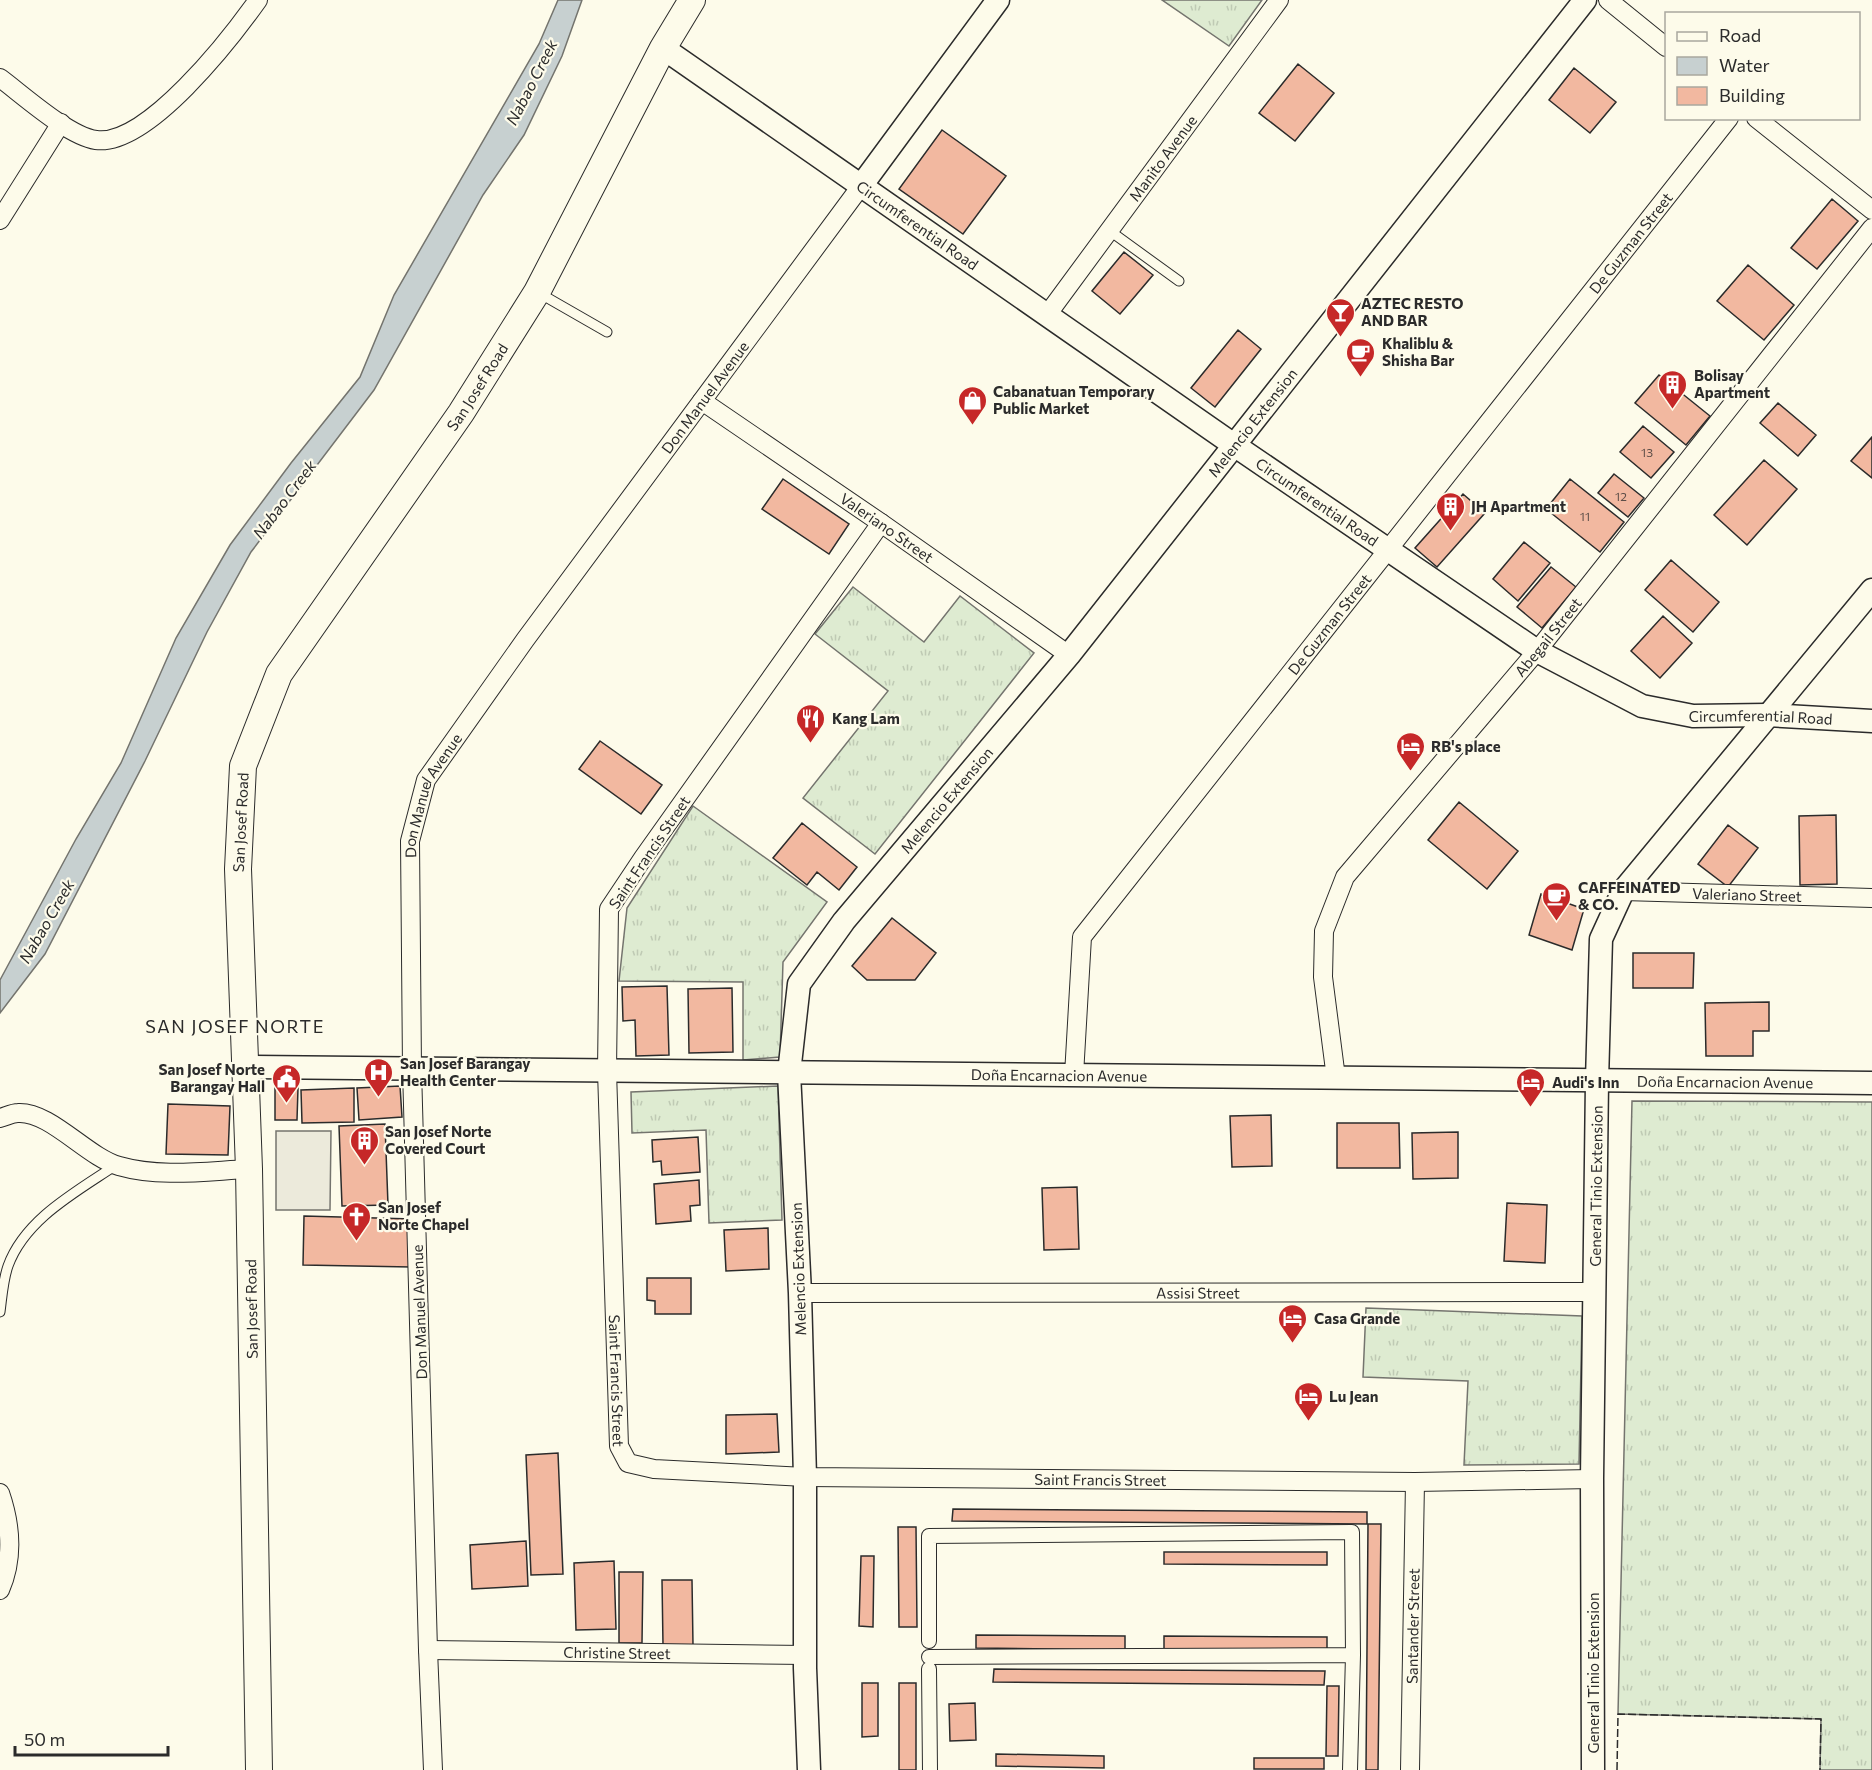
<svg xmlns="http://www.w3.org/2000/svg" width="1872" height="1770" font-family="Commissioner,sans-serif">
	<defs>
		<pattern id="grass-tufts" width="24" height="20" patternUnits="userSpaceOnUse" patternTransform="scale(1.5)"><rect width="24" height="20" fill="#deebd1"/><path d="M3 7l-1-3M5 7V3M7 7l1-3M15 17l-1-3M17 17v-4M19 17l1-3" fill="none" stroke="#bfcab4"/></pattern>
	</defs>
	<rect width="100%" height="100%" fill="#fdfbea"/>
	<path fill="url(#grass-tufts)" stroke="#74746e" stroke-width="1.5" d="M1162,0H1262L1229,46Z
		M853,587L924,642L960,596L1034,653L875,854L803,798L888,691L815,634Z
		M693,806L827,902L783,962L780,1057L743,1060V982L619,981L627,908Z
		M778,1086L782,1220L709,1223L706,1130L632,1133L631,1092Z
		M1632,1101L1872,1102V1770H1820L1821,1719L1618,1714Z
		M1366,1308L1582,1316L1579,1464L1464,1465L1468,1381L1363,1377Z"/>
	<path fill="#eceadb" stroke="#74746e" stroke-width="1.5" d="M276,1131H331L330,1210H276Z"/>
	<path fill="#c7d0d0" stroke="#74746e" stroke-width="1.5" d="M558,0H582L562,56L524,135L483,195L374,390L251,552L207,632L145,761L45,954L0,1013V980L76,839L121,763L176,638L230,545L291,463L360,377L394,295L539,44Z"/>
	<path fill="#f2b8a0" stroke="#2b2b2b" stroke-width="1.5" d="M1298,64L1334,93L1295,141L1259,113Z
		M1574,68L1616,102L1590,133L1549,100Z
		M942,130L1006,176L963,234L899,189Z
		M1832,199L1858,221L1817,269L1791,248Z
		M1124,252L1153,275L1120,314L1092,291Z
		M1748,265L1794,305L1764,340L1717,301Z
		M1238,330L1261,349L1215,407L1191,388Z
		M1659,375L1710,416L1686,445L1635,403Z
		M1778,403L1816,435L1798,456L1760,423Z
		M1643,426L1674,452L1651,478L1620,452Z
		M1872,437V478L1851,461Z
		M1764,460L1797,489L1747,545L1714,515Z
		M1614,474L1644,498L1628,517L1598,493Z
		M783,479L849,524L829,554L762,509Z
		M1570,479L1624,522L1600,552L1546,509Z
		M1463,494L1485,513L1437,567L1415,548Z
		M1524,542L1550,563L1518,601L1493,579Z
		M1671,560L1719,602L1693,632L1645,590Z
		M1551,567L1576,587L1542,628L1517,607Z
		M1663,616L1692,643L1660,678L1631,651Z
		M600,741L662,785L641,814L579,769Z
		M1459,802L1518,851L1487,889L1428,840Z
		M1836,815L1837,884L1800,885L1799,816Z
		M802,823L857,867L839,890L817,872L807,885L773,858Z
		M1728,825L1758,848L1728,887L1698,864Z
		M1541,894L1584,909L1572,950L1529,935Z
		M892,918L936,953L915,980H867L852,966Z
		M1633,953H1694L1693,988H1633Z
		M667,986L669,1055L636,1056L635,1020L623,1021L622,987Z
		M732,988L733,1052L689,1053L688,989Z
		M1769,1002V1031H1753V1056H1706L1705,1003Z
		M400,1086L402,1117L359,1120L357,1088Z
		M275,1087L298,1088L297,1120H275Z
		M354,1088V1122L302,1123L301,1090Z
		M168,1104L230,1106L228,1155L166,1154Z
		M1271,1115L1272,1166L1232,1167L1230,1116Z
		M1337,1123H1399L1400,1168H1337Z
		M385,1124L388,1205L342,1206L339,1126Z
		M1458,1132V1178L1413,1179L1412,1133Z
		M698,1137L700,1172L662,1175L661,1161L653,1162L652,1140Z
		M699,1180L700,1205L690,1206L691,1221L656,1224L654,1184Z
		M1077,1187L1079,1249L1044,1250L1042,1188Z
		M1507,1203L1547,1205L1545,1263L1504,1261Z
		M304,1216L412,1219L411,1267L303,1265Z
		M768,1228L769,1269L726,1271L724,1230Z
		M647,1278H691V1314H655V1301L647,1300Z
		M777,1414L779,1452L726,1454V1415Z
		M558,1453L563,1574L531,1575L526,1455Z
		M953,1509L1367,1512V1524L952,1521Z
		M1368,1524H1381L1378,1770H1366Z
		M898,1527H916L917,1627H899Z
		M526,1541L528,1586L472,1589L470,1545Z
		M1164,1552H1327V1565L1164,1564Z
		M861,1556H874L873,1627L859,1626Z
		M614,1561L616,1629L576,1630L574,1563Z
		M619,1572H643L642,1643H619Z
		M662,1580H692L693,1645H663Z
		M976,1635L1125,1636V1650L976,1648Z
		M1164,1636L1327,1637V1649H1164Z
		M994,1669L1325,1671L1324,1685L993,1682Z
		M862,1683H878V1736L862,1737Z
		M899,1683H916V1770H899Z
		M1327,1686H1339L1338,1756H1326Z
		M975,1703L976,1740L950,1741L949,1704Z
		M996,1754L1104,1756V1768L996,1766Z
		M1254,1758H1324V1769H1254Z"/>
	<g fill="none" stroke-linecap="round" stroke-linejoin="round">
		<defs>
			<path id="service" d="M1110,231L1179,281
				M539,293L607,332
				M0,1312C2,1297 3,1280 8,1266C25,1219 76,1192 116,1165"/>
			<path id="pedestrian" d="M929,1641V1536L1352,1532L1353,1655L1350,1770
				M929,1657L1353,1655
				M929,1669L930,1770"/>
			<g id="minor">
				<path d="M1608,0L1666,47"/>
				<path d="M0,78C23,95 68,136 96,140C147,147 231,38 258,0"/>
				<path d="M1756,118L1872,210"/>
				<path d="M0,220L61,123"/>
				<path id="s1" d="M1047,315L1279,0"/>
				<path id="s2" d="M702,401L881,523L1069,655"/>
				<path id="s3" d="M881,523L643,858L609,909L607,1071L619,1446L628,1463L654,1469L805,1477L1415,1482L1592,1479"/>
				<path id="s4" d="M1623,891L1872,898"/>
				<path id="s5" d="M1074,1075L1082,937L1729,118"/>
				<path id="s6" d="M1336,1078L1323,977L1324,931L1345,877L1537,651L1872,228"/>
				<path d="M0,1118C5,1117 12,1113 18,1113C50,1111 87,1157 119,1166C161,1178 206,1171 249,1169"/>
				<path id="s7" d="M800,1293L1594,1292"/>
				<path d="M0,1493C11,1525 14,1558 0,1590"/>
				<path id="s8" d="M428,1650L806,1655"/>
				<path id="s9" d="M433,1770L428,1650L412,1069L410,841L426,780L525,640L861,186"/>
				<path id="s10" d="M1410,1770L1415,1482"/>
			</g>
			<g id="tertiary">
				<path id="s11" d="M663,48L1234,445L1537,651L1642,706L1693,716L1767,715L1872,721"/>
				<path d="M861,186L998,0"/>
				<path id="s12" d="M246,1067L1872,1083"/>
				<path id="s13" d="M809,1770L805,1668V1477L800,1293L789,1073L799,984L844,921L1069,655L1585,0"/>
				<path id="s14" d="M1593,1770L1592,1479L1597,1081L1601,939L1623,891L1872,590"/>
			</g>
			<g id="secondary">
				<path id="s15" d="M259,1770L249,1169L238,869L243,766L279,674L461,413L537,292L663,48L692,0"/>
			</g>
		</defs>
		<use href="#service" stroke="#2b2b2b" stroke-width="11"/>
		<use href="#pedestrian" stroke="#2b2b2b" stroke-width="16"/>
		<use href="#minor" stroke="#2b2b2b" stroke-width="20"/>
		<use href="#tertiary" stroke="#2b2b2b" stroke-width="25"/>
		<use href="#secondary" stroke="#2b2b2b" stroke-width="28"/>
		<use href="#service" stroke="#fdfbea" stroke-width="9"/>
		<use href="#pedestrian" stroke="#fdfbea" stroke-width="14"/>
		<use href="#minor" stroke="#fdfbea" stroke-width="18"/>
		<use href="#tertiary" stroke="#fdfbea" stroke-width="22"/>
		<use href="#secondary" stroke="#fdfbea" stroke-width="26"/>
		<path stroke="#2b2b2b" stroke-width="1.5" stroke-dasharray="8 3" stroke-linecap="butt" d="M1617,1770L1618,1714L1821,1719L1820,1770"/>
	</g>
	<defs>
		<symbol id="bar-pin" viewBox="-11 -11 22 30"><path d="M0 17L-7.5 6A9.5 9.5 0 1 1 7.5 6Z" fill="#c62828" stroke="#fdfbea"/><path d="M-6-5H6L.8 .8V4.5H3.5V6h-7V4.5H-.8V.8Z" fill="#fff"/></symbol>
		<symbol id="cafe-pin" viewBox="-11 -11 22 30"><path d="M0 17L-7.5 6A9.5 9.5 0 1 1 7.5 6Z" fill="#c62828" stroke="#fdfbea"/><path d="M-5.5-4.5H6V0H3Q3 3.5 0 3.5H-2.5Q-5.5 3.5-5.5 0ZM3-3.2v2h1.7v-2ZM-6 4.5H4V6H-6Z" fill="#fff"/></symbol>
		<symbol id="building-pin" viewBox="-11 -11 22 30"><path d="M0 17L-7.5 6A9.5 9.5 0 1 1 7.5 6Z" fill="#c62828" stroke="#fdfbea"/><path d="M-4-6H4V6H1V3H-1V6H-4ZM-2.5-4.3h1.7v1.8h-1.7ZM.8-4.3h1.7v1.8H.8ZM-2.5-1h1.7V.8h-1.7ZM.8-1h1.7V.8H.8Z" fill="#fff"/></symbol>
		<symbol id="shop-pin" viewBox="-11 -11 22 30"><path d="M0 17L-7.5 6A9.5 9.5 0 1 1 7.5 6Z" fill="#c62828" stroke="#fdfbea"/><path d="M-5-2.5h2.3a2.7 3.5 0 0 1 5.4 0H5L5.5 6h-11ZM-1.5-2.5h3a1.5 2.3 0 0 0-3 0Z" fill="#fff"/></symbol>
		<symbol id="restaurant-pin" viewBox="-11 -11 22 30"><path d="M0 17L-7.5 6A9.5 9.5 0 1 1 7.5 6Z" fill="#c62828" stroke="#fdfbea"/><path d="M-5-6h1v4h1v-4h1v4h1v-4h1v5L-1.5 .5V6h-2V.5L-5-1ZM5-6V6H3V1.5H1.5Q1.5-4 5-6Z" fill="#fff"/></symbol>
		<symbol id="hotel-pin" viewBox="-11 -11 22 30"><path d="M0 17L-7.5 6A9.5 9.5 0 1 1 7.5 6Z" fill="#c62828" stroke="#fdfbea"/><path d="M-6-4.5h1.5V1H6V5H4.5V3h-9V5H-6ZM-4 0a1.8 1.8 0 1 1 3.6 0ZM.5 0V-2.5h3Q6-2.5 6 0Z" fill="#fff"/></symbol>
		<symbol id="hospital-pin" viewBox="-11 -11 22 30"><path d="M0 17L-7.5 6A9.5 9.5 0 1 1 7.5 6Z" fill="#c62828" stroke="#fdfbea"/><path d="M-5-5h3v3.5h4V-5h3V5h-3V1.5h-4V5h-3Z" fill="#fff"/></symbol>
		<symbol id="civic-pin" viewBox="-11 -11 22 30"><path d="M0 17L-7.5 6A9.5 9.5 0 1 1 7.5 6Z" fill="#c62828" stroke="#fdfbea"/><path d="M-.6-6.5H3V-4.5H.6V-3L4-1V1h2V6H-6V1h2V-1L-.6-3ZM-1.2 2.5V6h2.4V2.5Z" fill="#fff"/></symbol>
		<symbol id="church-pin" viewBox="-11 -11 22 30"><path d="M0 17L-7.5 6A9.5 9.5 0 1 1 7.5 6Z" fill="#c62828" stroke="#fdfbea"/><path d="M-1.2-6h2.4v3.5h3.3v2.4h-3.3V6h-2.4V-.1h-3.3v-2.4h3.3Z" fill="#fff"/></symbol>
	</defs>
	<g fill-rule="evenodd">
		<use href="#bar-pin" x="1324" y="296" width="33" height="45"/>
		<use href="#cafe-pin" x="1344" y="336" width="33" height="45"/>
		<use href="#building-pin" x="1656" y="368" width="33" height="45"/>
		<use href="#shop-pin" x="956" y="384" width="33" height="45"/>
		<use href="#building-pin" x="1434" y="490" width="33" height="45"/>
		<use href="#restaurant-pin" x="794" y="702" width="33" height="45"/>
		<use href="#hotel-pin" x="1394" y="730" width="33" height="45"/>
		<use href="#cafe-pin" x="1540" y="880" width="33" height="45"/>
		<use href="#hospital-pin" x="362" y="1056" width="33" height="45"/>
		<use href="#civic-pin" x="270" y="1062" width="33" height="45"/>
		<use href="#hotel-pin" x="1514" y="1066" width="33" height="45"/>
		<use href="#building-pin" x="348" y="1124" width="33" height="45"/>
		<use href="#church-pin" x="340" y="1200" width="33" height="45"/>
		<use href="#hotel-pin" x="1276" y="1302" width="33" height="45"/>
		<use href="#hotel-pin" x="1292" y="1380" width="33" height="45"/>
	</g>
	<g text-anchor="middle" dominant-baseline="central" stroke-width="4.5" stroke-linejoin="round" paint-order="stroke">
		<g font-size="12" fill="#5d4e48">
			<text x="1647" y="452">13</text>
			<text x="1621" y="496">12</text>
			<text x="1585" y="516">11</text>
		</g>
		<g font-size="15" fill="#2b2b2b" stroke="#fdfbea">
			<text stroke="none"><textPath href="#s1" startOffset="195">Manito Avenue</textPath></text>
			<text stroke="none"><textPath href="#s11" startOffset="310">Circumferential Road</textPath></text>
			<text stroke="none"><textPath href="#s5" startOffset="1023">De Guzman Street</textPath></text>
			<text stroke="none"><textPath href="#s15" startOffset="1452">San Josef Road</textPath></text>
			<text stroke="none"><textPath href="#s9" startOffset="1466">Don Manuel Avenue</textPath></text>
			<text stroke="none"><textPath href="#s13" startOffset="1509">Melencio Extension</textPath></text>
			<text stroke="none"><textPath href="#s11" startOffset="796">Circumferential Road</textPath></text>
			<text stroke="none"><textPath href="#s2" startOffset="224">Valeriano Street</textPath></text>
			<text stroke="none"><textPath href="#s5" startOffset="537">De Guzman Street</textPath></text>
			<text stroke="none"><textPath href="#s6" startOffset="520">Abegail Street</textPath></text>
			<text stroke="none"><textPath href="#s11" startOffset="1300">Circumferential Road</textPath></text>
			<text stroke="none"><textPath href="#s9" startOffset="980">Don Manuel Avenue</textPath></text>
			<text stroke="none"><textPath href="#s13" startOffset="1023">Melencio Extension</textPath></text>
			<text stroke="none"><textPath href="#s15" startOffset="948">San Josef Road</textPath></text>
			<text transform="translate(649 852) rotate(-56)">Saint Francis Street</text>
			<text stroke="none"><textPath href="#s4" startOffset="124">Valeriano Street</textPath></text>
			<text stroke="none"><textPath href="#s12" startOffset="813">Doña Encarnacion Avenue</textPath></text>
			<text stroke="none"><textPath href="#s12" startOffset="1479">Doña Encarnacion Avenue</textPath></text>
			<text stroke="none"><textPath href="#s14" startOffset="584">General Tinio Extension</textPath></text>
			<text transform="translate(798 1269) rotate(-92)">Melencio Extension</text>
			<text stroke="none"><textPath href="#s7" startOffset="398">Assisi Street</textPath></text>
			<text transform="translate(251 1309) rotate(-91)">San Josef Road</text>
			<text transform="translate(419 1312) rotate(-92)">Don Manuel Avenue</text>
			<text stroke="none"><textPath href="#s3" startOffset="944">Saint Francis Street</textPath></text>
			<text stroke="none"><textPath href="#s3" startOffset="1502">Saint Francis Street</textPath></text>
			<text stroke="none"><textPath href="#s10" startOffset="144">Santander Street</textPath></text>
			<text stroke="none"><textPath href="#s8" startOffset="189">Christine Street</textPath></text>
			<text transform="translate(1593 1673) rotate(-90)">General Tinio Extension</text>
		</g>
		<g font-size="15" font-weight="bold" fill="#2b2b2b" stroke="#fdfbea" text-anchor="start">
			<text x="1361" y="303">AZTEC RESTO<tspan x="1361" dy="17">AND BAR</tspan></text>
			<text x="1382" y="343">Khaliblu &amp;<tspan x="1382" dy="17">Shisha Bar</tspan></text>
			<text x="1694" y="375">Bolisay<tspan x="1694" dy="17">Apartment</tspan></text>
			<text x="993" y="391">Cabanatuan Temporary<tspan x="993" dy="17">Public Market</tspan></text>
			<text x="1471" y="506">JH Apartment</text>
			<text x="832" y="718">Kang Lam</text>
			<text x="1431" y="746">RB's place</text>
			<text x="1578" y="887">CAFFEINATED<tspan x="1578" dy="17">&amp; CO.</tspan></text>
			<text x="400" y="1063">San Josef Barangay<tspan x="400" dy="17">Health Center</tspan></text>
			<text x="265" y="1069" text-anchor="end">San Josef Norte<tspan x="265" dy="17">Barangay Hall</tspan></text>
			<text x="1552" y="1082">Audi's Inn</text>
			<text x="385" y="1131">San Josef Norte<tspan x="385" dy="17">Covered Court</tspan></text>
			<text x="378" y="1207">San Josef<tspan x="378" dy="17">Norte Chapel</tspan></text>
			<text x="1314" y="1318">Casa Grande</text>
			<text x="1329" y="1396">Lu Jean</text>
		</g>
		<g font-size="16" font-style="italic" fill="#2b2b2b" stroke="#fdfbea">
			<text transform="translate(531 82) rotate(-63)">Nabao Creek</text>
			<text transform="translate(284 499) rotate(-53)">Nabao Creek</text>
			<text transform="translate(46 921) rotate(-60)">Nabao Creek</text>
		</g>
		<g font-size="18" letter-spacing="1.5" fill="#2b2b2b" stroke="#fdfbea">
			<text x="235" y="1026">SAN JOSEF NORTE</text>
		</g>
	</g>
	<rect x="1665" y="12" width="195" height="108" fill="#fdfbea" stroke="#a9a89e" stroke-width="1.5"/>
	<rect x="1677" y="32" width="30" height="9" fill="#fdfbea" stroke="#a9a89e" stroke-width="1.5"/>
	<text x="1719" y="42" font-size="18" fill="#2b2b2b">Road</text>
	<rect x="1677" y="57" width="30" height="18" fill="#c7d0d0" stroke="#a9a89e" stroke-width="1.5"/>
	<text x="1719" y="72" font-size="18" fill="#2b2b2b">Water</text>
	<rect x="1677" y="87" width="30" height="18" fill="#f2b8a0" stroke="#a9a89e" stroke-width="1.5"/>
	<text x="1719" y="102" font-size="18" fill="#2b2b2b">Building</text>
	<path d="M15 1746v9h153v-9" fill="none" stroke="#2b2b2b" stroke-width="3"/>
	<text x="24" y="1746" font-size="18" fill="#2b2b2b" stroke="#fdfbea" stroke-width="4.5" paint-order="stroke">50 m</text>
</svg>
